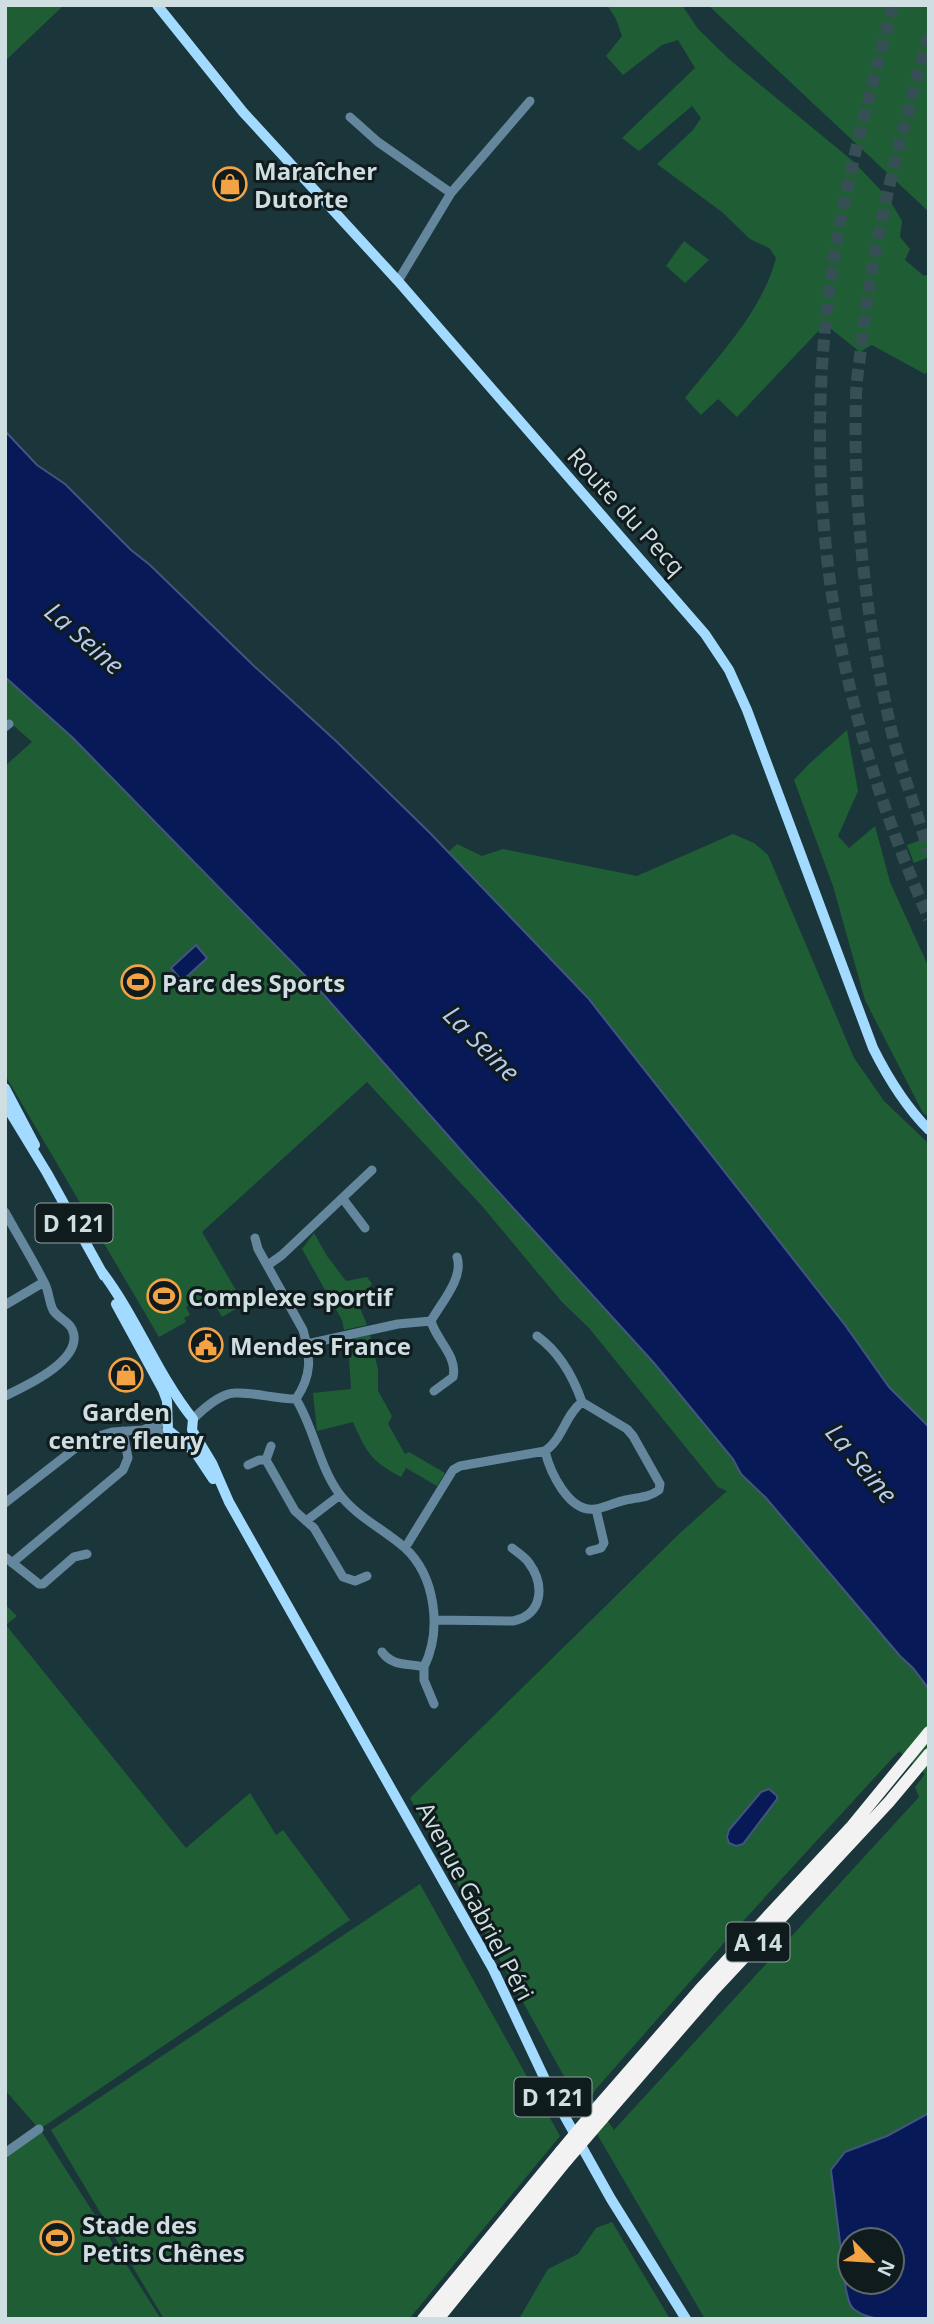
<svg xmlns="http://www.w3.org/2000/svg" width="934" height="2324" font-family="'Open Sans',sans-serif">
	<rect width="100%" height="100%" fill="#1a363b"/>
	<path fill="#1f5e35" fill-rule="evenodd" d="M5,5H64L5,61Z
		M607,5H682L698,29L730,60L854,162L889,199L902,221L900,237L910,249L905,260L924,276L929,274V371L925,374L872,345L860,352L825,324L737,417L718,399L701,415L685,398C719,355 762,312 776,258L769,248L750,239L722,212L657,164L693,130L701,118L692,106L639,151L622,138L695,68L678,40L662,45L623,75L606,56L622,36L616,19Z
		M708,5H929V212Z
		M684,241L709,260L685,283L666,266Z
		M5,677L73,738L324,995L467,1157L654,1363L733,1459L741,1474L766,1498L900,1656L913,1668L929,1689V2319H705L576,2098L410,1798L679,1534L727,1491L718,1487L589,1328L562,1302L482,1206L367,1082L202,1232L244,1304L222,1317L210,1296L198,1302L196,1300L186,1307L190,1315L184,1318L186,1322L159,1337L5,1075V766L32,742L5,718ZM899,1751L925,1774L915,1787L919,1797L614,2130L591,2097L596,2089L744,1920ZM850,2240H892V2282H850Z
		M847,730L858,791L838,836L849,848L875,826L890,882L929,968V1117L923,1113L865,1000L833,886L794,780L809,764Z
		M733,834L754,843L768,855L854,1058L884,1101L929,1144V1427L889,1387L845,1325L588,998L448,852L457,844L482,856L503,849L637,876Z
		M929,837V857L914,863L907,845Z
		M314,1233L327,1256L346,1281L367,1277L372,1284L358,1303L367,1325L344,1330L342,1320L302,1249Z
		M370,1335L378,1370V1391L392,1416L388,1424L405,1454L409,1452L445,1473L437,1486L406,1468L401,1477C371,1461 366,1452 353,1422L317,1431L313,1393L351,1389L349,1358L346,1341Z
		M5,1604L17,1616L6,1625L186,1848L250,1793L276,1835L283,1830L350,1920L40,2129L161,2319H5V2153L39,2129L5,2090Z
		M420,1884L560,2136L409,2319H164L51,2130Z
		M612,2222L670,2319H519L548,2269L578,2254L596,2228Z"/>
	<path fill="#071956" stroke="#435480" stroke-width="2" fill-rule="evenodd" d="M5,431L37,465L65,484L131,550L150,565L254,666L337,742L430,833L588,998L845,1325L889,1387L929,1427V1689L913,1668L900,1656L766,1498L741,1474L733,1459L654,1363L467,1157L324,995L73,738L5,677Z
		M196,945L207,958L182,981L171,968Z
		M769,1789L777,1796V1799L743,1844L736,1846L729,1843L727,1837L729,1830L761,1792Z
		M929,2113V2319C906,2319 874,2324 855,2310C848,2306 848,2296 846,2290L831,2170L845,2152L887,2136ZM892,2240V2282H850V2240Z"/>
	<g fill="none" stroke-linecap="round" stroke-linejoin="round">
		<path stroke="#354f54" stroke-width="12" stroke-dasharray="12 6" stroke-linecap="butt" d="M893,5C868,102 840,200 828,300C802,520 840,717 929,919
			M929,35C901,135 873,237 862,341C860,360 856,379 856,399C853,504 865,612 888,715C897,760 916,808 929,853"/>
		<path stroke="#65879d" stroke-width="9" d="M350,117L378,142L451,193
			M398,281L451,193L530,101
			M5,727L9,724
			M343,1199L365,1228
			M5,1212C18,1236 33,1260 45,1284C49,1292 49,1302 53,1310C58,1318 68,1321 72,1329C86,1359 26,1386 5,1396
			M255,1238L258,1249L303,1330C311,1358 312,1375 296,1399
			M268,1265L282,1255L372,1170
			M5,1305L44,1282
			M537,1336C559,1352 573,1376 582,1402L627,1429L633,1436L660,1484L659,1490C647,1499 635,1497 622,1501C613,1503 604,1508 595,1509C569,1513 550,1472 545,1451
			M307,1344L398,1324L431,1321
			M434,1391L453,1377C458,1356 436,1340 431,1321C441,1303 464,1278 457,1257
			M193,1419C202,1410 221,1393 235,1393C253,1392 276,1399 296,1399C314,1428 318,1463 338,1492C355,1516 382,1528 404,1547C436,1576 442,1630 424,1667
			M143,1430L167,1420
			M271,1446L266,1460L295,1511L314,1528L343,1577L355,1581L367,1576
			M248,1465L259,1460H266
			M5,1503L86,1440L112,1432L143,1430L170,1433
			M306,1521L340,1495
			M405,1548L453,1470L460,1466L545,1451C563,1439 565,1415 582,1402
			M590,1551L601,1548L604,1543L596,1509
			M5,1557L39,1584H43L74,1557L87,1554
			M12,1563L123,1470L128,1458L123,1431
			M435,1620L513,1621C543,1615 545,1585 529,1563C525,1557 518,1553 512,1548
			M382,1652C393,1667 408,1663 424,1667V1680L434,1704
			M5,2153L39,2129"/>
		<path stroke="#a2dbff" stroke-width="10" d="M157,5L243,112L398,281L705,634L729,670L747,710L873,1048C888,1078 905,1106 929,1130
			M5,1088L35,1145
			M5,1104L47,1173L104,1276
			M102,1272C137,1318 157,1374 193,1419L192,1430L212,1463L229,1502L493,1969L550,2090L611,2199L686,2319
			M116,1304L163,1390L167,1401L168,1430L195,1452L213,1479"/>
		<path stroke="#f2f2f2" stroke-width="12" d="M595,2110L703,1986L852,1826L929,1732
			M602,2119L712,1992L889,1802L929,1754
			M423,2319L561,2151
			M438,2319L566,2161"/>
		<path stroke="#f2f2f2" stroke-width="12" d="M561,2151L595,2110
			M566,2161L602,2119"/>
	</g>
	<defs>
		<symbol id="shop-ring" viewBox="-11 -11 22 22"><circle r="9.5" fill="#101b1d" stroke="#f4a344" stroke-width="1.5"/><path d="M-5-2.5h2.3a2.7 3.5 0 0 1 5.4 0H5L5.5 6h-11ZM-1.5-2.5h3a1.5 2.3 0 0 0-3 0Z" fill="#f4a344"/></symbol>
		<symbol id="stadium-ring" viewBox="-11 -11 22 22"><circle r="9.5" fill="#101b1d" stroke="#f4a344" stroke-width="1.5"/><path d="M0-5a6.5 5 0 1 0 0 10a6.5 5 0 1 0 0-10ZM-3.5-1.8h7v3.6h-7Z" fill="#f4a344"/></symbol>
		<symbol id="civic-ring" viewBox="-11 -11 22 22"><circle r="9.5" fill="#101b1d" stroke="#f4a344" stroke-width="1.5"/><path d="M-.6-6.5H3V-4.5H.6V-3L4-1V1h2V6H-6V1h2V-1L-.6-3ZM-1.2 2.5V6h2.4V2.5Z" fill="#f4a344"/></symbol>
	</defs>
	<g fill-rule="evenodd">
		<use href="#shop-ring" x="211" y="165" width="38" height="38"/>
		<use href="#stadium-ring" x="119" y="963" width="38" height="38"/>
		<use href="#stadium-ring" x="145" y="1277" width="38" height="38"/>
		<use href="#civic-ring" x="187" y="1326" width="38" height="38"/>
		<use href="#shop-ring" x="107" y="1356" width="38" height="38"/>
		<use href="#stadium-ring" x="38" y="2219" width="38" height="38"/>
	</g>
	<g text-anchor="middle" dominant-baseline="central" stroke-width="6" stroke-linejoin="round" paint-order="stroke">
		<g fill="#101b1d" stroke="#95a4a6" stroke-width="2">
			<rect x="35.5" y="1203.5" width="77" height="39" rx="5"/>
			<rect x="726.5" y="1922.5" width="63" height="39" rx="5"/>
			<rect x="514.5" y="2077.5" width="77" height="39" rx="5"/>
		</g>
		<g font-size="23" font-weight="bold" fill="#cedee1">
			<text x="74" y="1223">D 121</text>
			<text x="758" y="1942">A 14</text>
			<text x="553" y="2097">D 121</text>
		</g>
		<g font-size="24" font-weight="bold" fill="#cedee1" stroke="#101b1d" text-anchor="start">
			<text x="254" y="170">Maraîcher<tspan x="254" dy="28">Dutorte</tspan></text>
			<text x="162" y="982">Parc des Sports</text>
			<text x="188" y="1296">Complexe sportif</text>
			<text x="230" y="1345">Mendes France</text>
			<text x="126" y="1411" text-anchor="middle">Garden<tspan x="126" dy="28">centre fleury</tspan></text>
			<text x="82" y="2224">Stade des<tspan x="82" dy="28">Petits Chênes</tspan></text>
		</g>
		<g font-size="24" fill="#cedee1" stroke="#101b1d">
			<text transform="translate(627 511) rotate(48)">Route du Pecq</text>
			<text transform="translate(476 1901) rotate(62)">Avenue Gabriel Péri</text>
		</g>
		<g font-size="26" font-style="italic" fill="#b9caf1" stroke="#101b1d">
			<text transform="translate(85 638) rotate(41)">La Seine</text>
			<text transform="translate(482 1043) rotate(45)">La Seine</text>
			<text transform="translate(862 1463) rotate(50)">La Seine</text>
		</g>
	</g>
	<rect width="934" height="2324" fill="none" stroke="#cedee1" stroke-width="14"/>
	<g transform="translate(871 2261) rotate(115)"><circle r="33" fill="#101b1d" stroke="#5c696b" stroke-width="2"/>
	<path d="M0-5L12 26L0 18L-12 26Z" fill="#f4a344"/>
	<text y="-10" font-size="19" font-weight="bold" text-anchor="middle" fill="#cedee1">N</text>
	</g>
</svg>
